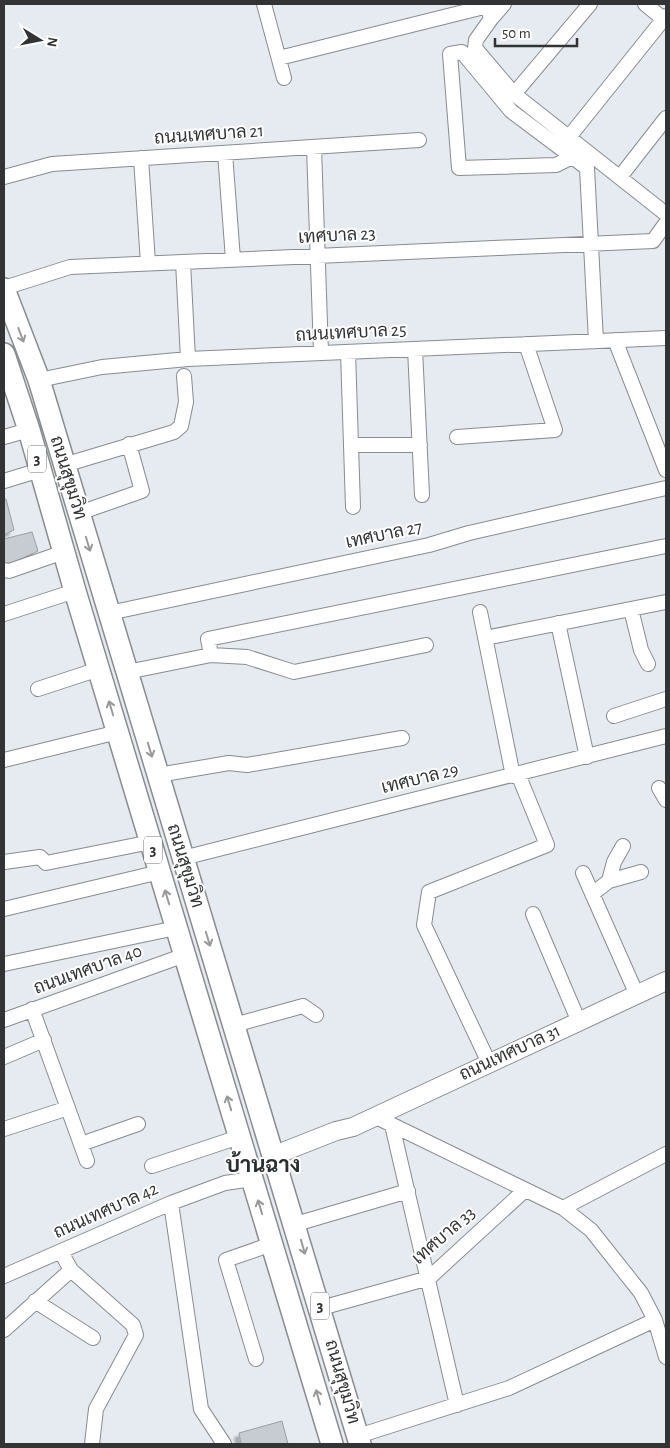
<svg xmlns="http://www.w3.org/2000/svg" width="670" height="1448" font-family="'Alegreya Sans',Sarabun,sans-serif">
	<defs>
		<filter id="shadow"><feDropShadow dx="-4.5" dy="4.5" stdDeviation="1" flood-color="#0004"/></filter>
	</defs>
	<rect width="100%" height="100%" fill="#e5ebf0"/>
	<path fill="#c6ccd1" stroke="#999fa4" filter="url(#shadow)" d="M6,499L14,530L4,535V500Z
		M32,532L38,551L4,567V539Z
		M282,1421L288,1444H241L239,1433Z"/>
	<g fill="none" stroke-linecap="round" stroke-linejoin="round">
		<defs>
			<path id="minor" d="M264,4L284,78
				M487,4L491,19L476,40L475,48L514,94L666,214
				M645,4L666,21
				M491,19L504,4
				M279,58L488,6
				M514,94L590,4
				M569,137L666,16
				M314,147L321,353
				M225,153L233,259
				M572,157L556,165L459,168L450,54L462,52L511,111L587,168L596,341
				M141,158L148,263
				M4,177L52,164L419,140
				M620,177L666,118
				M183,262L188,359
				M4,288L70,267L653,241L666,223
				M615,340L666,470
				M415,349L422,495
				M348,352L353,507
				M39,380L102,367L188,359L666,338
				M4,437L29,430
				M457,437L555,430L526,344
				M351,445H420
				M64,465L174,432L181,426L186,402L184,376
				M4,481L40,470
				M79,513L142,491L129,444
				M4,570L9,571L64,552
				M631,609L641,650L648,664
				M480,612L513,776
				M109,613L429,545L469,533L666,488
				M4,614L75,591
				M558,623L587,757
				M485,638L666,602
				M211,655L208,639L666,546
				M127,672L211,655L247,657L294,672L426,645
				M38,689L99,669
				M614,716L666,699
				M4,760L118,732
				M158,775L229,763L247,765L402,738
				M659,788L666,800
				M183,858L666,736
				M4,862L40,857L46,863L151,842
				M583,873L637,995
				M609,881L641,872
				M592,894L609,881L614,862L623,846
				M4,909L160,872
				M533,914L579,1022
				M4,964L176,928
				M32,1009L87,1161
				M4,1020L185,955
				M234,1025L303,1006L316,1015
				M4,1057L44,1040
				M489,1063L424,925L429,892L547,845L518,774
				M374,1116L563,1208L591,1230L641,1293L655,1320L666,1357
				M392,1125L457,1405
				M4,1129L68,1108
				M81,1144L138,1124
				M152,1166L239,1137
				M171,1203L201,1409L224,1444
				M563,1208L666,1154
				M296,1224L408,1191
				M61,1252L71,1270L133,1325L136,1335L96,1409L92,1444
				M4,1276L171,1203L225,1183L252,1179
				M35,1301L93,1338
				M321,1308L429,1278L525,1190
				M4,1330L71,1270
				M256,1359L226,1260L272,1244
				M358,1436L509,1388L655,1320"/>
			<path id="major" d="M275,1155L336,1131L353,1127L666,981"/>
			<path id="highway" d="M4,289L39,380C146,735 256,1089 360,1444
				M4,354L29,430L75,591L332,1444"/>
		</defs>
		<use href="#minor" stroke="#878c91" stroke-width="16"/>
		<use href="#major" stroke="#878c91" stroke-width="20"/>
		<use href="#highway" stroke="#878c91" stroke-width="24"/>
		<use href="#minor" stroke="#fff" stroke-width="14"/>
		<use href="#major" stroke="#fff" stroke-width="18"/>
		<use href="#highway" stroke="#fff" stroke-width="21"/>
	</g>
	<defs><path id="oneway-shaft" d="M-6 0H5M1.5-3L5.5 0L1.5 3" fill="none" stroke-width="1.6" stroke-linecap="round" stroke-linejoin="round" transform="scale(1.25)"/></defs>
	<g stroke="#98999a">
		<use href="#oneway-shaft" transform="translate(21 335) rotate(69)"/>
		<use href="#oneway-shaft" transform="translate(88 544) rotate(73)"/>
		<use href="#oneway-shaft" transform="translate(111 708) rotate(-107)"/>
		<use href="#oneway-shaft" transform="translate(150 750) rotate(73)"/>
		<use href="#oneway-shaft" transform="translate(167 897) rotate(-107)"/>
		<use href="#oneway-shaft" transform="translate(208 939) rotate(73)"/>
		<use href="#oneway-shaft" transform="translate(229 1103) rotate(-107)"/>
		<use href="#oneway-shaft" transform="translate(260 1207) rotate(-107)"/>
		<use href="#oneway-shaft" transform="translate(303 1247) rotate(74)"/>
		<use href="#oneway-shaft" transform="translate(318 1397) rotate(-106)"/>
	</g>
	<g text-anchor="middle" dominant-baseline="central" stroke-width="4" stroke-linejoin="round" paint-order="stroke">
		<g fill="#fff" stroke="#6f7072" stroke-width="1">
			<rect x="28" y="445.5" width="18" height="27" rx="4"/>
			<rect x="144" y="836.5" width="18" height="27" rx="4"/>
			<rect x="311" y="1292.5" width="18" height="27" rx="4"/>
		</g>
		<g font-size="16" font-weight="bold" fill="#313335">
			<text x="37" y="459">3</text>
			<text x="153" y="850">3</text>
			<text x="320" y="1306">3</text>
		</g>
		<g font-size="18" fill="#313335" stroke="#fff">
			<text transform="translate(209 135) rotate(-4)">ถนนเทศบาล 21</text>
			<text transform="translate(337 236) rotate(-3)">เทศบาล 23</text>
			<text transform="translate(351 333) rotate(-3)">ถนนเทศบาล 25</text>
			<text transform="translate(68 478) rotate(73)">ถนนสุขุมวิท</text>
			<text transform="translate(384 535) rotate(-12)">เทศบาล 27</text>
			<text transform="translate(420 779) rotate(-14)">เทศบาล 29</text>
			<text transform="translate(185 866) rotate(73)">ถนนสุขุมวิท</text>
			<text transform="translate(88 970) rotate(-20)">ถนนเทศบาล 40</text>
			<text transform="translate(510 1053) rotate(-25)">ถนนเทศบาล 31</text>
			<text transform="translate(106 1211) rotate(-24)">ถนนเทศบาล 42</text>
			<text transform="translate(444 1236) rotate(-41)">เทศบาล 33</text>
			<text transform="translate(342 1382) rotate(74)">ถนนสุขุมวิท</text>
		</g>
		<g font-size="22" font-weight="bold" fill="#292e32" stroke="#fff">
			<text x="263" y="1165">บ้านฉาง</text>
		</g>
	</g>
	<rect width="670" height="1448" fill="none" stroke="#313335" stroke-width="10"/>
	<g transform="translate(40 40) rotate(100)" stroke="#ffffff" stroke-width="4" paint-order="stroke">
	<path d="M0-4L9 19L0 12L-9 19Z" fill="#313335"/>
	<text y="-8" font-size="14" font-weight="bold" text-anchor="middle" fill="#313335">N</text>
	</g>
	<path d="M495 38v8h82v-8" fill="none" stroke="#313335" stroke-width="2.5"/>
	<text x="502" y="38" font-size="15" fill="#313335" stroke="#ffffff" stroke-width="4" paint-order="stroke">50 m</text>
</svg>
